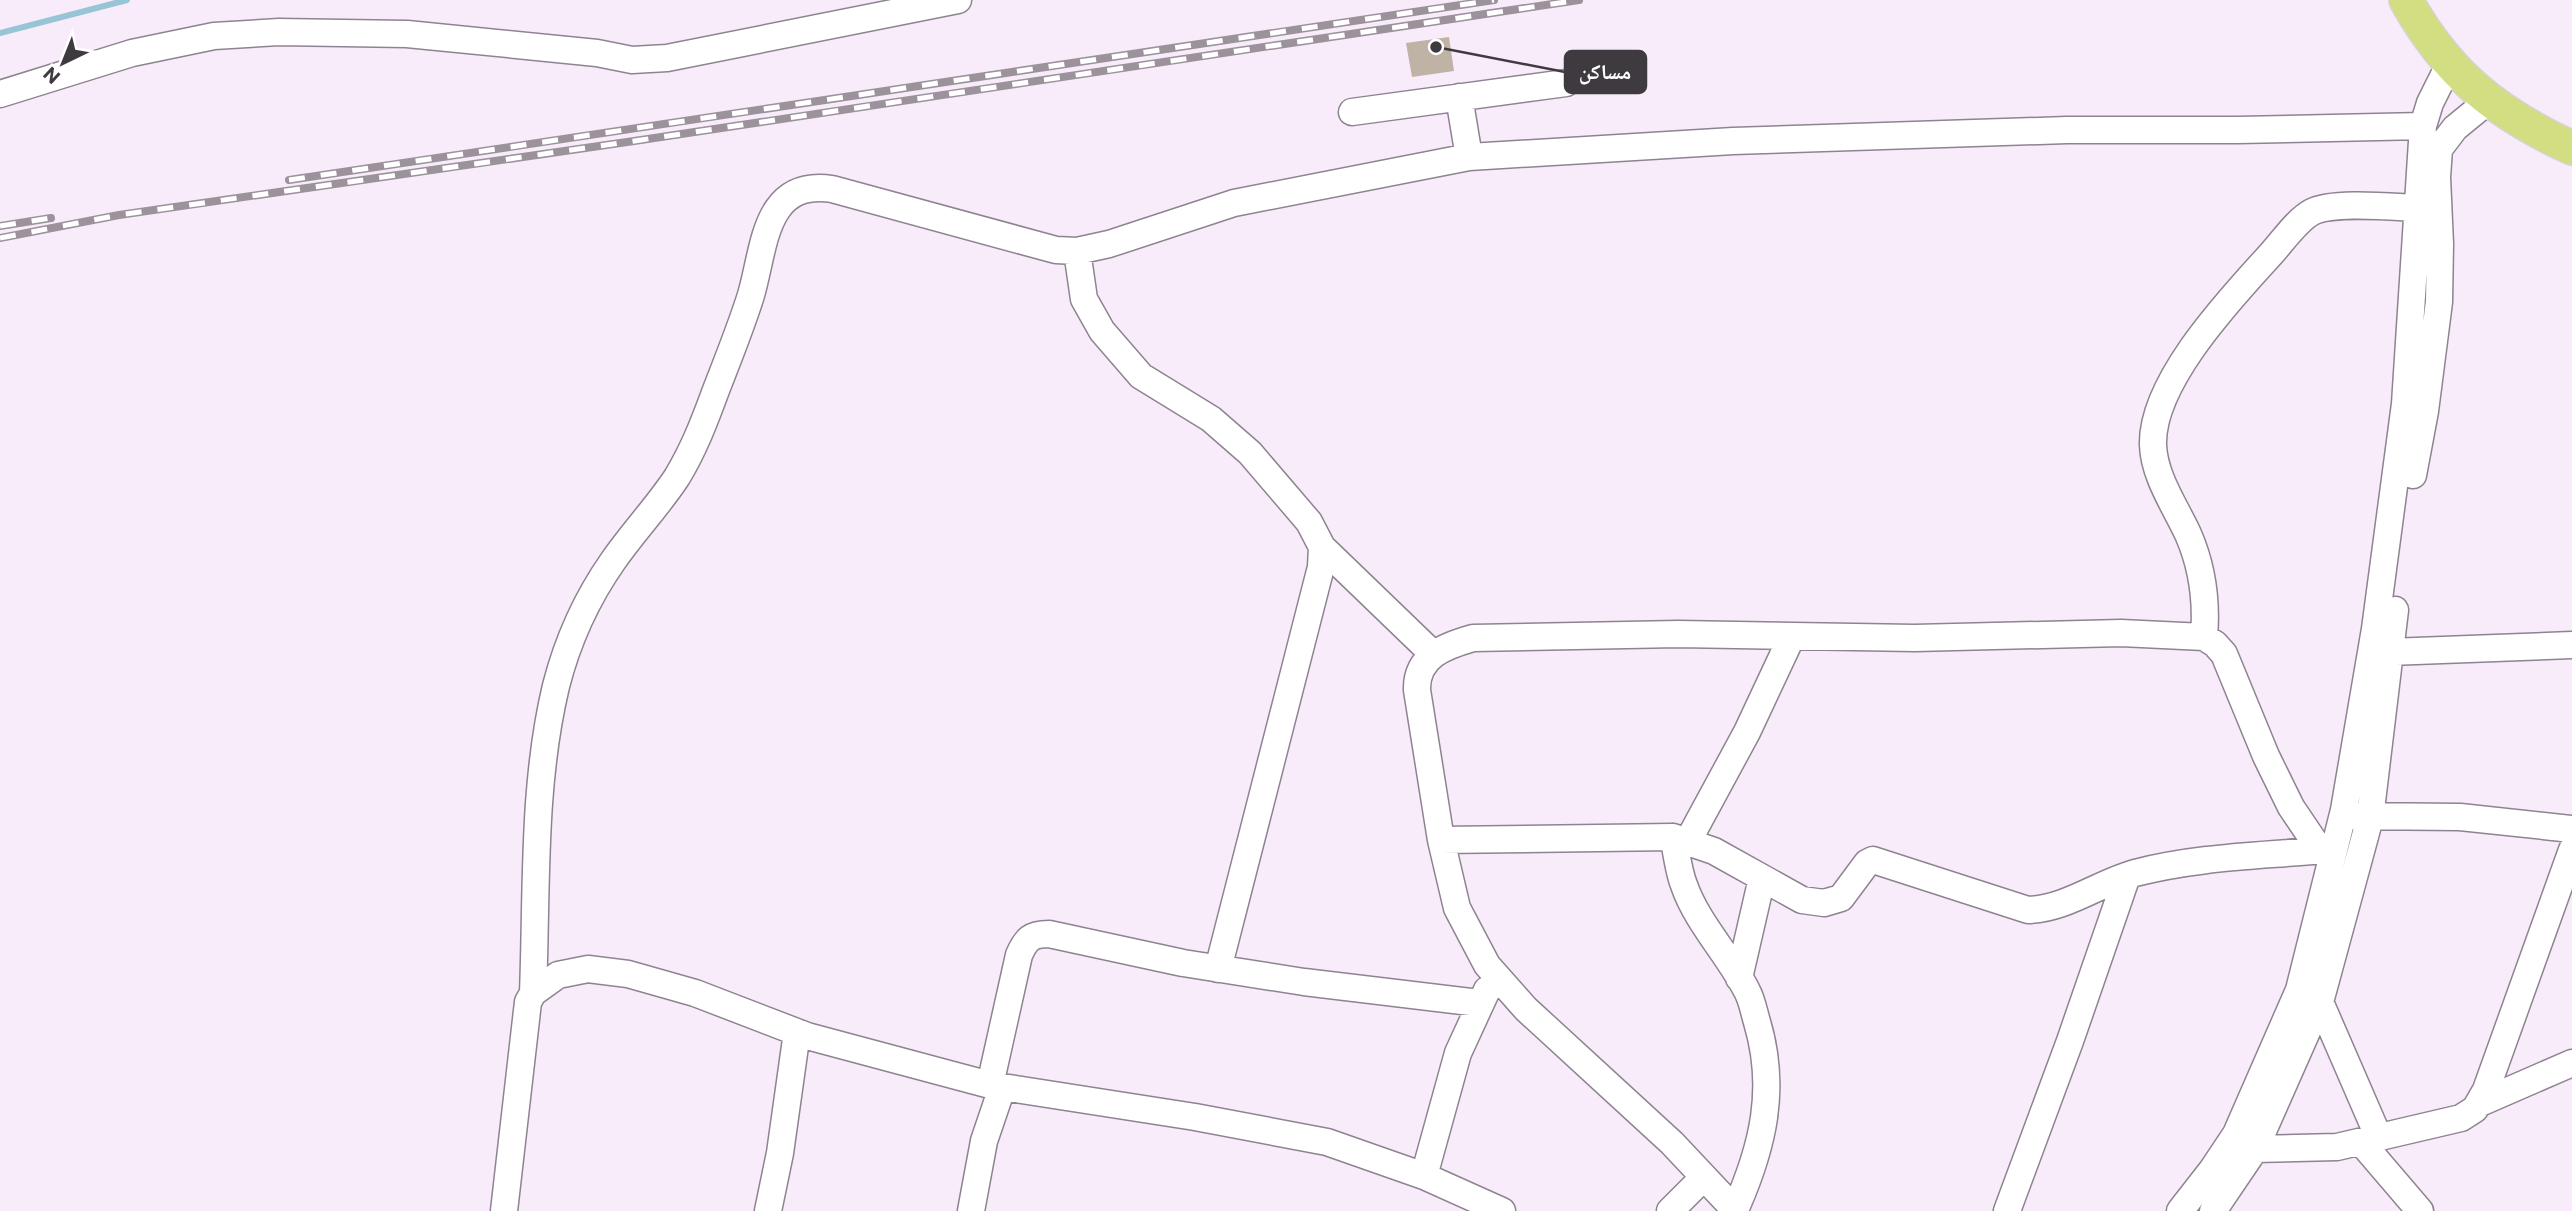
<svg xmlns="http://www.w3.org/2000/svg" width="2572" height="1211" font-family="Commissioner,'Noto Naskh Arabic',sans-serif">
	<rect width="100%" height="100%" fill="#f9ecfa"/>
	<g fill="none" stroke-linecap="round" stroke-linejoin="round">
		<path stroke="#98c5d5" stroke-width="6" d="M0,33L127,0"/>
	</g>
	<path fill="#beb3a5" d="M1449,37L1454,71L1412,77L1406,43Z"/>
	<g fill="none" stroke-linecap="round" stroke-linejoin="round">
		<defs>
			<path id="minor" d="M0,94L132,53L214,36L279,32L407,34L597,53L632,60L667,58L958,0
				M1459,97L1469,157
				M1352,112L1566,83
				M1077,251L1084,299L1102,331L1141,376L1211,419L1250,453L1309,522L1322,547L1321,567L1218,969
				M2413,475L2425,411L2439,302L2440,244L2437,177L2439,149L2455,128L2488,101
				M1322,547L1433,654
				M2204,637C2207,601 2203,568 2188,534C2175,506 2154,476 2153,445C2151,382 2231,298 2271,254C2283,241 2297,220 2312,212C2333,201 2393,207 2418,208
				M2389,652L2572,645
				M2354,816L2460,817L2572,829
				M1673,837C1677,853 1678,870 1684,885C1697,923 1729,955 1747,991C1752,1000 1754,1012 1757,1022C1777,1089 1763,1147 1735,1210
				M1441,840L1673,837L1714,851L1802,900L1824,903L1841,898L1867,863L1873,860L2028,910C2066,909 2099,883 2135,873C2200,856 2266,856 2333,849
				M1688,841L1747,732L1792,636
				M1739,978L1762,878
				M533,993C537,891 532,786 556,686C567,643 587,598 613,561C633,532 658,506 677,477C694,449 705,420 716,390C728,359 741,327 751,295C765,247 764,179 832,189L1056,250L1077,251L1109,244L1234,203L1469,157L1733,141L2067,130H2238L2423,126
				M2320,1002L2379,1138
				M990,1085L1019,955C1026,939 1031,934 1049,934L1183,963L1304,982L1479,1003
				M2480,1103L2572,1063
				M2361,1142L2420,1211
				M2255,1149L2337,1147L2461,1118L2475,1109L2486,1090L2572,850
				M1424,1176L1458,1053L1487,990
				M504,1211L528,1002L533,993L558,975L588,969L628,974L695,993L807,1036L990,1085L1195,1117L1327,1142L1424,1176L1502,1211
				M768,1211L780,1153L797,1032
				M971,1211L984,1141L1002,1088
				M1670,1211L1704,1177
				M1736,1211L1672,1143L1526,1009L1487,965L1457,908L1441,840L1417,690C1416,656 1445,646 1473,638L1678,634L1915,638L2121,633L2204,637L2215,644L2224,654L2266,756L2291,807L2320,850
				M2007,1211L2070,1041L2127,876
				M2180,1211L2212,1170L2236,1134L2299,990L2344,810L2375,629L2405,404L2423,126L2430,103L2450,63
				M2213,1211L2255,1149L2320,1002L2370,818L2395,610"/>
			<path id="major" d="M2406,0C2447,74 2496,113 2572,148"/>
		</defs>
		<use href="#minor" stroke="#8e8390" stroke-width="29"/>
		<use href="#major" stroke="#d5d4d5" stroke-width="36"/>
		<use href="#minor" stroke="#fff" stroke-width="26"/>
		<use href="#major" stroke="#d3dd81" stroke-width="33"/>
		<defs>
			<path id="rail" d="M289,180L1494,0
				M0,226L51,218
				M0,238L119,215L641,140L1579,0"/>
		</defs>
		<use href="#rail" stroke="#9b929c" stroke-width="8"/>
		<use href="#rail" stroke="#fff" stroke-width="5" stroke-dasharray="16" stroke-linecap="butt"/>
	</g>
	<path fill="none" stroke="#3f3a40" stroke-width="2.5" d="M1436 47L1565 72"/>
	<circle fill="#3f3a40" stroke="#fff" stroke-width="2.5" cx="1436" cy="47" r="7"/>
	<rect fill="#3f3a40" stroke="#3f3a40" stroke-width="2.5" x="1565" y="51" width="81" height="42" rx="7"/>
	<g font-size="21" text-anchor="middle" font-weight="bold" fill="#fff">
		<text x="1605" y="79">مساكن</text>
	</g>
	<g transform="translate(63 63) rotate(223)" stroke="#ffffff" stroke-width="5" paint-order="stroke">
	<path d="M0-5L12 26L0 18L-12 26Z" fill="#3f3a40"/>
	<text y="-10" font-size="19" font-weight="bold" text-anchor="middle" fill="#3f3a40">N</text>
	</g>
</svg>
